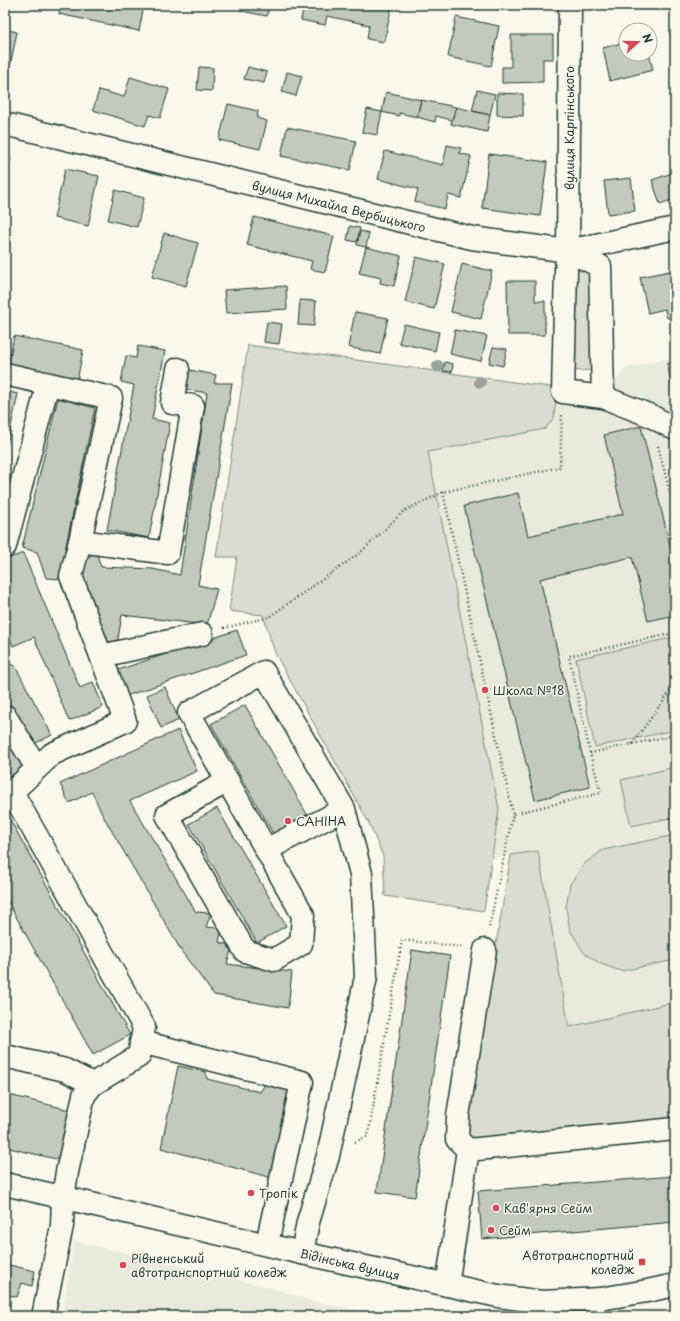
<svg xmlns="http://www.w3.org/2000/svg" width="680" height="1321" font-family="'Playpen Sans',sans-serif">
	<rect width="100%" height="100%" fill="#fbf7ec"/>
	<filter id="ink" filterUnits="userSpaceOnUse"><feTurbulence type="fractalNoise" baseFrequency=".025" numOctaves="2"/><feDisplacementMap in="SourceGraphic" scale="8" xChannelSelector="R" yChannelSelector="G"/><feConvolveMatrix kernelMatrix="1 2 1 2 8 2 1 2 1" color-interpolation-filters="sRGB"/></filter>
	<g filter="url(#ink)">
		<path fill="#eae9de" d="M248,345L604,394L627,368L675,357V1002L569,1028L537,851L492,858L484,911L385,896L383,856L369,823L275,653L263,615L229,611L237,557H216Z
			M74,1241L276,1289L312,1301L385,1316H62Z"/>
		<path fill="#dbdcd1" stroke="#7d8c82" d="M572,270H592L593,370L573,371Z
			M248,345L557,388L554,418L545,429L428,452L499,809L484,911L385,896L383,856L369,823L275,653L263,615L229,611L237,557H216Z
			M675,637V730L595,747L576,659Z
			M675,767V817L631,826L621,780Z
			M675,835V960L621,971L601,964L584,953L570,930L566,908L570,884L584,864L603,850Z
			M538,851L569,1027L675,1002V1124L472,1144L466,1137L467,1118L511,855Z"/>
		<path fill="#c4c9be" stroke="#1f3d34" d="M61,5H144L139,31L59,14Z
			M242,5H269L267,16L241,11Z
			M304,5H392L384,42L367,39L369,25L327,16L325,25L301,20Z
			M456,17L499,26L491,66L448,57Z
			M5,29L17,32L5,91Z
			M675,31V52L670,32Z
			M511,35H553V59H543V82L502,83V67H511Z
			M626,42V54H649L653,70L610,81L603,48Z
			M199,67L213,68L212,91L197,90Z
			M248,67L267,72L264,83L244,79Z
			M287,72L302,76L296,96L282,92Z
			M130,77L169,89L160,118L149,115L145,126L93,110L99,90L124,97Z
			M477,90L495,94L490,115L472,111Z
			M386,92L421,100L417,117L399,113V116L382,112Z
			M497,93L523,94V116L497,115Z
			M421,100L456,107L452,120L436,116L435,122L417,117Z
			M228,104L258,111L257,118L267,121L260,149L219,140Z
			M456,107L490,115L487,132L451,124Z
			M367,109L382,112L377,135L362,132Z
			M287,127L356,141L350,170L281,156Z
			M447,145L461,148L459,153L471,156L461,198L448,195L445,209L415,202L418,189L378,179L385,151L443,165Z
			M489,154L547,162L540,216L482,208Z
			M5,158L11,159L5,180Z
			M65,169L99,176L88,226L54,218Z
			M675,172V199L660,204L652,180Z
			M631,178L635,211L608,214L604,181Z
			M115,190L144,198L137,227L108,220Z
			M254,217L334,236L325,272L310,269L312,261L247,245Z
			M350,226L360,228L357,242L347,240Z
			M360,231L369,233L366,247L357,245Z
			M164,233L198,243L186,286L152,277Z
			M366,247L401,256L394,286L380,283L381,278L359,273Z
			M416,257L445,264L434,309L405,302Z
			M462,264L492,271L481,319L451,312Z
			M675,270V317L667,318L665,309L648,313L640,277Z
			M507,281H535V301H545V335H508Z
			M286,286L287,309L226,313L224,290Z
			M300,300L316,301L314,326L298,325Z
			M355,312L388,318L380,354L348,347Z
			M267,322L282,324L279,344L264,342Z
			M404,324L439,332L435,351L399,343Z
			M455,330L487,336L481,361L450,354Z
			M14,336L83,350L77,381L8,367Z
			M138,346L165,351L152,419L170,423L149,538L107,530L134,385L121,382L126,356L136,358Z
			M493,347L507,349L503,366L489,363Z
			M445,362L453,364L452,372L443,371Z
			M675,362V391H673L667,364Z
			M189,370L216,375L214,383H232L198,585L217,589L207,625L122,615L117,644L101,640L93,603L77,565L96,552L101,567L153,569L180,575L207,393L185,389Z
			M5,391L18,394L5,454Z
			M58,398L95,408L59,579L46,578L37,552L22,548Z
			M641,426L675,566V615L648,621L632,557L540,579L590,787L535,800L464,506L518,493L528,536L623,514L604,435Z
			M23,553L80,688L93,682L103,707L69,721L34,637L13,646L5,626V560Z
			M237,630L246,655L126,696L118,670Z
			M5,662L15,666L52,735L36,743L22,739L5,710Z
			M165,687L179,720L161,728L147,695Z
			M245,705L308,816L274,835L211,724Z
			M178,730L197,771L130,801L196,912L211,913L206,927L222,928L219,942L232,946L227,964L292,972L288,1008L214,995L182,952L102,814L92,792L69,803L60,784Z
			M5,734L26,767L9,777L5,770Z
			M217,808L286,926L257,943L189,824Z
			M8,816L130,1035L93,1055L5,897V817Z
			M412,950L450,956L415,1197L377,1192Z
			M178,1066L206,1072L207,1079L260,1092L265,1084L290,1090L276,1179L161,1148Z
			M5,1094L70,1110L60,1160L5,1147Z
			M675,1176V1222L482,1239L478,1191Z
			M5,1264L35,1271L32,1286L22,1283L17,1297L5,1294Z"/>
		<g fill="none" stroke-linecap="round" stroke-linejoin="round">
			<defs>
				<path id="minor" d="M5,124L472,238L568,251L675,228
					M568,251L600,266L603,397L563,392L566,269L568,251L570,5
					M5,374L111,398L80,541L168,553L193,406L172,403L178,369
					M603,397L651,416L675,429
					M80,541L71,576L101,656L202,634
					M5,546L48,384
					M5,716L37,768
					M228,781L167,815L245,951L274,960L301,944L303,915L189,713L264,672L344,809L266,850
					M141,1042L302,1082L267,1244
					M5,1056L65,1070L93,1084L139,1056L144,1027L12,792L52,754L125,721L101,656
					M468,1150L675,1129
					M468,1150L457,1139L458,1116L485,950
					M302,1253L308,1222L328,1156L366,977L361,874L344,809
					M447,1285L468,1150
					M43,1316L62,1226L63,1198L67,1172L84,1095L93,1084
					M539,1316L542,1302"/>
				<path id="major" d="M5,1184L302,1253L498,1296L542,1302L600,1299L647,1291L675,1285"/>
			</defs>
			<use href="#minor" stroke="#1f3d34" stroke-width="25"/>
			<use href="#major" stroke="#1f3d34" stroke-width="25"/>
			<path stroke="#1f3d34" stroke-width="2.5" stroke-dasharray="1 3" stroke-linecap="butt" d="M658,446L675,512
				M443,492L513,814L489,928
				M224,628L269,617L360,553L404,511L443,492L560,467L562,414
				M632,744L675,685
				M590,753L675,735
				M513,814L601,793L590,753L569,656L675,633
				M355,1142L368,1136L402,940L462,947"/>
			<use href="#minor" stroke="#fbf7ec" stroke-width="22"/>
			<use href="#major" stroke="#fbf7ec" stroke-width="22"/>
		</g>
		<g fill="#97a298">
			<circle cx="438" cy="366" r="6"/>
			<circle cx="480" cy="382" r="6"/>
		</g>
	</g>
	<g fill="#d1495b" stroke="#fbf7ec" stroke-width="1.5">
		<circle cx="485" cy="690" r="4"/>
		<circle cx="288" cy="821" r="4"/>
		<circle cx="251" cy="1193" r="4"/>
		<circle cx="496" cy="1208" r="4"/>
		<circle cx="491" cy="1230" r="4"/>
		<rect x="638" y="1258" width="8" height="8" rx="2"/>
		<circle cx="123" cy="1265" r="4"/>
	</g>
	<g text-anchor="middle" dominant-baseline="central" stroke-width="3" stroke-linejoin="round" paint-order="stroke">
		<g font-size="12" fill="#1f3d34" stroke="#fbf7ec">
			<text transform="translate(569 128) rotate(-90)">вулиця Карпінського</text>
			<text transform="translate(339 206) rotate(14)">вулиця Михайла Вербицького</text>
			<text transform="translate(350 1264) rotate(13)">Відінська вулиця</text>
		</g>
		<g font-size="12" fill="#1f3d34" stroke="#fbf7ec" text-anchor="start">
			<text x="493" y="690">Школа №18</text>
			<text x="296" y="821">САНІНА</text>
			<text x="259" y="1193">Тропік</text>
			<text x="504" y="1208">Кав'ярня Сейм</text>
			<text x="499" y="1230">Сейм</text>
			<text x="634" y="1255" text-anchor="end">Автотранспортний<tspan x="634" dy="14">коледж</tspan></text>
			<text x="131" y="1258">Рівненський<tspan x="131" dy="14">автотранспортний коледж</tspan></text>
		</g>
	</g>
	<rect width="680" height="1321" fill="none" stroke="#fbf7ec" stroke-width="20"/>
	<rect x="10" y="10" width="660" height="1301" fill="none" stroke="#1f3d34" stroke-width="1.5" filter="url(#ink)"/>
	<g transform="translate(638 42) rotate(69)"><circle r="19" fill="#fbf7ec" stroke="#a3ada2"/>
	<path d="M0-3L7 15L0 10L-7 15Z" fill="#d1495b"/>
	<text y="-6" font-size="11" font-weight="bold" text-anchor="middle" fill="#1f3d34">N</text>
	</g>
</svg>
